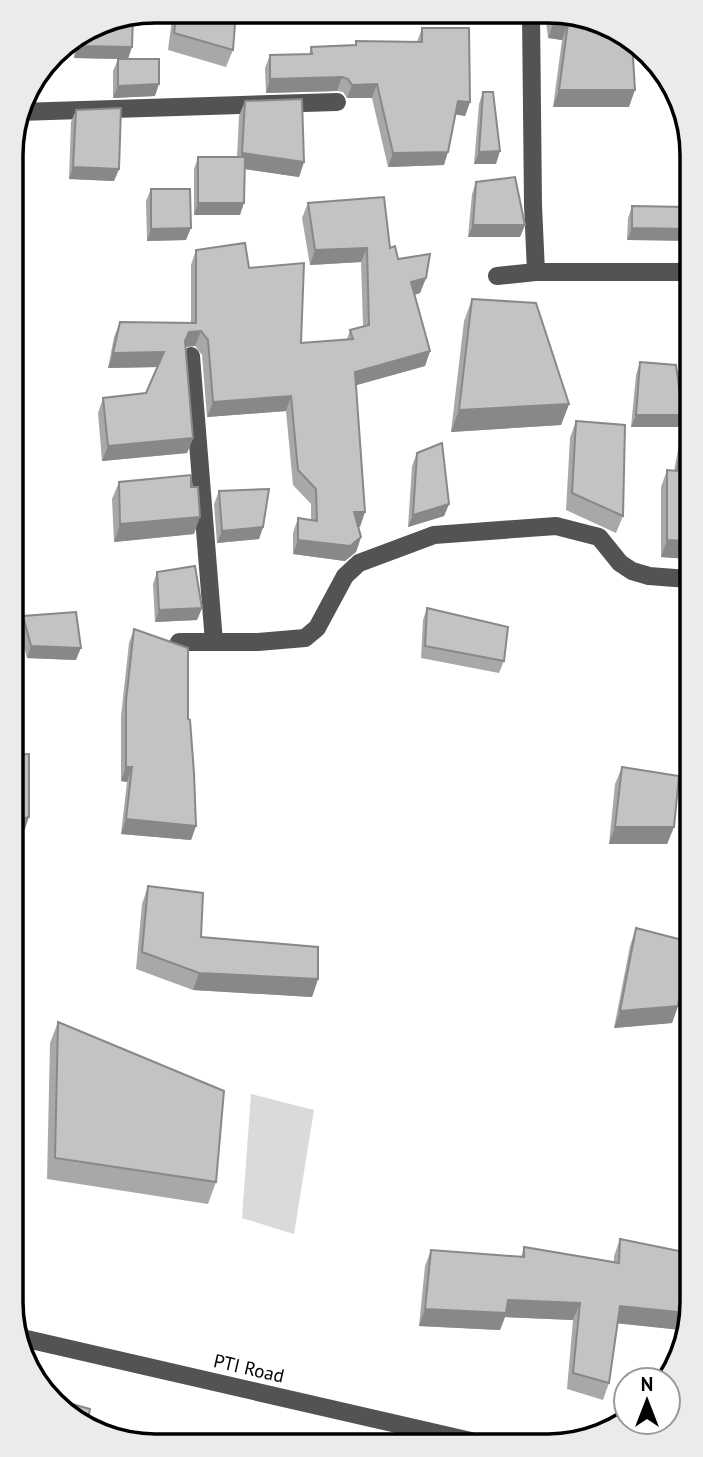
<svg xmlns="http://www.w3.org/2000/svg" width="703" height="1457" font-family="'PT Sans',sans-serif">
	<rect width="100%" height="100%" fill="#fff"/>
	<path fill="#dadada" d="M251,1094L314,1110L294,1234L242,1218Z"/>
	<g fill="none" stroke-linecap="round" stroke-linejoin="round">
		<path stroke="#535353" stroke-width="18" d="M531,13L533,205L536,272
			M19,112L337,102
			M497,276L536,272H686
			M191,356L214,642
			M179,642H258L305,638L317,628L345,576L359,563L434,535L556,526L599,537L620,563L632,571L649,576L688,579
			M18,1337L471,1441"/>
	</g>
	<path fill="#a8a8a8" d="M173,11H236L233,50L226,67L168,50Z
		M545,13H576L632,43L629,107H553L562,40L548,38Z
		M100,21L128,59L155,96L113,98V71L118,59L74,58L75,37Z
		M422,28L470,102L465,116L455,114L444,165L388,167L372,98H347L343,92L337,91L266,93L265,68L270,55L309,54L311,47L355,45L356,41L417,42Z
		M483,92L496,164H474L479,104Z
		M245,101L304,162L299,177L245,169L240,215H194V169L198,157H237L239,116Z
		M76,110L119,169L114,181L69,179L71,122Z
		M476,182L525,225L520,237H468L472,194Z
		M151,189L186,240L147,241L146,201Z
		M308,203L390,248L398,259L426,278L420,293L415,295L430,351L425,366L356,385L360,527H358L361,537L356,552L345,561L293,554V533L298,518L311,520V504L293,485L286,411L207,417L202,355L195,346L186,347L193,438L187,453L102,461L98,413L103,398L146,393L158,367L108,368L114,337L120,322L191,323V265L196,250L249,268L301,343L347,339L350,330L363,326L361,262L310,265L302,218Z
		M632,206L686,207L627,240L628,218Z
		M472,299L569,404L561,425L451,432L464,321Z
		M640,362L683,415L678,427H631L636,375Z
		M576,421L623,516L616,533L566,510L570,438Z
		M686,422L688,559L661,557V487L667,470L674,471L680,439Z
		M417,453L449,504L444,516L408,527L412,466Z
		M119,482L194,534L114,542L112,499Z
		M219,491L263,527L259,539L217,543L214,504Z
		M157,572L202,608L197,620L155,622L153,584Z
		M427,608L504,661L499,673L421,658L423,620Z
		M23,616L76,660L27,658L19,628Z
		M134,629L188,719L196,826L191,840L121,834L127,782L121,781V716L129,643Z
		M622,767L674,827L667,844H609L615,784Z
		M148,886L201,937L318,979L312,997L193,990L136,969L142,904Z
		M636,928L678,1006L672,1023L614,1028L630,946Z
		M58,1022L216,1182L208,1204L47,1179L50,1043Z
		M620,1239L681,1330L618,1323L609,1383L603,1400L567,1389L573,1320L505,1317L500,1330L419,1326L425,1266L431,1250L521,1257L524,1247L614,1262V1256Z"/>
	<path fill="#888" d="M554,21L568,23L562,40L548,38Z
		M79,46L132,47L128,59L74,58Z
		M342,77L337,91L266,93L270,79Z
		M159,84L155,96L113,98L118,86Z
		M377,84L372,98H347L352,85Z
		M559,90H635L629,107H553Z
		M458,101L470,102L465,116L453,114Z
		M500,151L496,164H474L479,152Z
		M448,152L444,165L388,167L393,153Z
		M242,153L304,162L299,177L237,168Z
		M73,167L119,169L114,181L69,179Z
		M198,203H244L240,215H194Z
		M473,225H525L520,237H468Z
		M191,228L186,240L147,241L151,229Z
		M632,228L686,229V241L627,240Z
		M367,248L361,262L310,265L315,250Z
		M426,278L420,293L406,297L411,282Z
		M201,331L195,346L184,347L185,341L189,332Z
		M430,351L425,366L350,387L355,372Z
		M164,352L158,367L108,368L113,353Z
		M291,396L286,411L207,417L213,402Z
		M569,404L561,425L451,432L459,410Z
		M636,415H683L678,427H631Z
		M193,438L187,453L102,461L108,446Z
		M449,504L444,516L408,527L413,515Z
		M354,512H365L360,527H348Z
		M200,517L194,534L114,542L120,524Z
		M263,527L259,539L217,543L222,531Z
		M361,537L356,552L345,561L293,554L298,540Z
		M667,540L688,541V559L661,557Z
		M202,608L197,620L155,622L159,610Z
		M31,646L81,648L76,660L27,658Z
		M126,767H132L127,782L121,781Z
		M29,817L25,829L15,831V820Z
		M126,819L196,826L191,840L121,834Z
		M615,827H674L667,844H609Z
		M199,973L318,979L312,997L193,990Z
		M678,1006L672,1023L614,1028L620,1011Z
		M508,1300L580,1303L573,1320L505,1317L500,1330L419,1326L425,1309Z
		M620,1306L687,1313L681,1330L614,1323Z"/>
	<path fill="#c3c3c3" stroke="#888" stroke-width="2" d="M177,11H236L233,50L174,33Z
		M553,13H576L632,41L635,90H559L568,23L554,21Z
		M133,15L132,47L79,46V34L100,21Z
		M422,28H469L470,102L458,101L448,152L393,153L377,84L352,85L348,79L342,77L270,79V55L312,54L311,47L356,45V41L422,42Z
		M118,59H159V84L118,86Z
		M483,92H493L500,151L479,152Z
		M302,99L304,162L242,153L245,101Z
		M121,108L119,169L73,167L76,110Z
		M198,157H245L244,203H198Z
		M515,177L525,225H473L476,182Z
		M151,189H190L191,228L151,229Z
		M384,197L390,248L395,246L398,259L430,254L426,278L411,282L430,351L355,372L365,512H354L361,537L350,546L298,540V518L317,521L316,489L298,470L291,396L213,402L208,340L201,331L189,332L185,341L193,438L108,446L103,398L146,393L164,352L113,353L120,322L196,323V250L245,243L249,268L304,263L301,343L353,339L350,330L369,325L367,248L315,250L308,203Z
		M632,206L686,207V229L632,228Z
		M472,299L536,303L569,404L459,410Z
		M640,362L676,365L683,415H636Z
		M576,421L625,425L623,516L572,493Z
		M686,422H687L688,541L667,540V470L677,471Z
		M442,443L449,504L413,515L417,453Z
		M191,475V487H198L200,517L120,524L119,482Z
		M269,489L263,527L222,531L219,491Z
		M195,566L202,608L159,610L157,572Z
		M427,608L508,627L504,661L425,646Z
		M76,612L81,648L31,646L23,616Z
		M134,629L188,648V719L190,720L194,773L196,826L126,819L132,767H126V701Z
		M29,754V817L15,820V755Z
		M622,767L679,776L674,827H615Z
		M148,886L203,893L201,937L318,947V979L199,973L142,952Z
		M636,928L690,942L678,1006L620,1011Z
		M58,1022L224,1091L216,1182L55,1158Z
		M620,1239L689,1253L687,1313L620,1306L609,1383L573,1373L580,1303L508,1300L506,1313L425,1309L431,1250L524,1257V1247L619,1263Z
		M51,1398L90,1409L87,1424L60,1411Z"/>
	<g text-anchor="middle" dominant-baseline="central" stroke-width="5" stroke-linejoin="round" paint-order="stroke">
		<g font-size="19" fill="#000" stroke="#fff">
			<text transform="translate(249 1368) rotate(13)">PTI Road</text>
		</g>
	</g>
	<path d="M0 0H703V1457H0ZM155 23H548A132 132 0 0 1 680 155V1302A132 132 0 0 1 548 1434H155A132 132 0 0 1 23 1302V155A132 132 0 0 1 155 23Z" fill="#ebebeb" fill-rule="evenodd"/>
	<path fill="none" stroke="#000" stroke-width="3.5" d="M155 23H548A132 132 0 0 1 680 155V1302A132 132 0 0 1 548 1434H155A132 132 0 0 1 23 1302V155A132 132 0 0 1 155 23Z"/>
	<g transform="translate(647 1401)"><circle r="33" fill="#ffffff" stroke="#999999" stroke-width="2"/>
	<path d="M0-5L12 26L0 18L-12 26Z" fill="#000000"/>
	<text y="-10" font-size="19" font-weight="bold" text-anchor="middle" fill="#000000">N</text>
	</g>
</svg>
